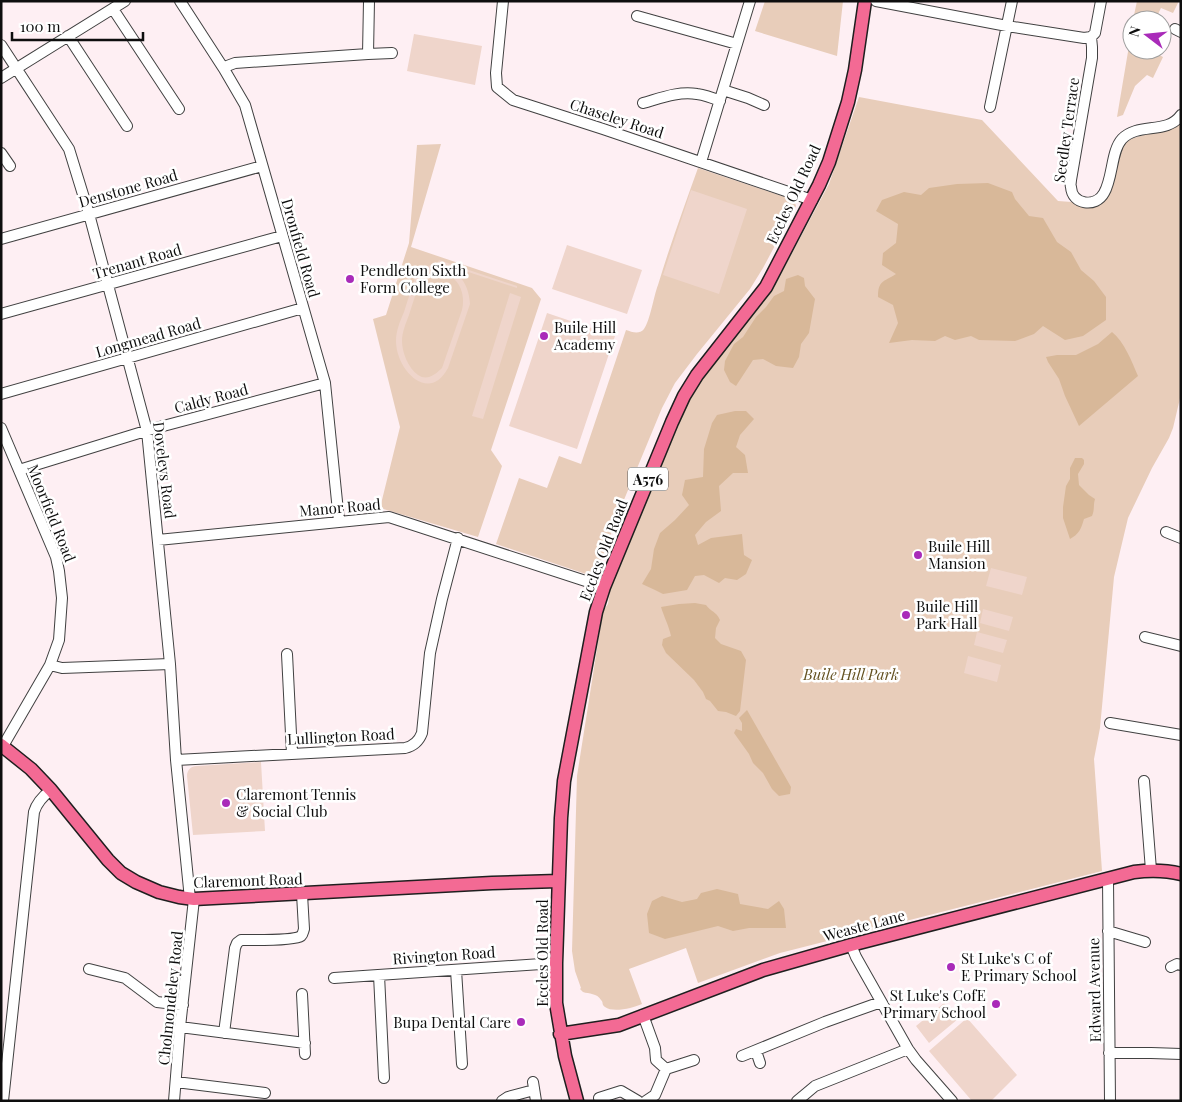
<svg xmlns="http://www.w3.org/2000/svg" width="1182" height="1102" font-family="'Playfair Display',serif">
	<rect width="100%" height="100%" fill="#feeff3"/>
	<path fill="#e8cdba" d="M765,1H843L837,56L755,31Z
		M1137,1H1179L1173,13L1161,8L1155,20H1133Z
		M1132,28V50H1152V51L1163,57L1153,78L1147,75L1135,86L1123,115L1117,117Z
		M859,97L982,120L1058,201L1099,204L1114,144L1180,124L1181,122V394L1173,428L1169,438L1152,468L1128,518L1114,577L1100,728L1094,759L1102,871L780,953L698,983L686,948L629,969L642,1004C633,1008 613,1013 605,1007C601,1004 604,1003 601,1000C597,993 589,994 583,992L580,989L581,988L575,971L572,951L577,776L603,611L608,604L611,585L686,399L776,283L829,184Z
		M441,144L411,247L532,288L541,299L491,450L502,466L478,537L380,508L400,427L373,319L386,315L409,243L417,145Z
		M698,168L794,200L796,206L763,268L750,289L697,354L675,383L662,408L621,507L595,577L496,544L519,478L547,488L559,456L581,464L626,330C632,332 639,335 644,329C650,321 654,295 658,285C670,245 684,207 698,168Z"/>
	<path fill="#d8b899" d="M988,183L1012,192L1015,199L1029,216L1043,218L1057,242L1071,252L1081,270L1094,281L1106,297V320L1083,336L1065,340L1043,326L1034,334L1015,341L979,340L971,336L955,340L945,336L935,341L912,340L889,343L898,323L893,305L878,297C878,281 883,282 896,274L882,265L883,253L896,243L898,224L876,211L882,200L904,192L921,195L929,188L957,184Z
		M798,275L804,278L805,286L815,299L809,333L801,344L799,357L793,368L776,366L763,359L753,360L736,386L730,382L724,370L725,361L734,344L743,337L756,317L766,307L774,296L784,291L786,279Z
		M1112,332C1124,341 1132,362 1138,376L1079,426L1065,396L1059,379L1048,362L1046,357L1057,355H1076L1098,344Z
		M735,411H746L754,419L740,435L736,447L745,455L748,473H733L719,486L721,511L706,522L695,535L698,545L711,538L742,534L744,555L752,560L746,574L737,580L725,578L719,583L704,575L695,576L687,590L663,594L655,590L642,584L651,569L654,549L660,533L675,520L689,505L682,495L685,480L703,477L704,449L712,423L717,415Z
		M1075,458H1082L1084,460V464L1078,474L1079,485L1089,495L1095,499C1093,505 1095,509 1092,516L1084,519C1081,529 1079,534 1070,539L1063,518V507L1066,486L1070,479V468Z
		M695,603L706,605C711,612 716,611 720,620L716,628L715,638L721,644L741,651L746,660L740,711L736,716L726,712L718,711L710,701L706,699L703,692L694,680L666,653L662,645L663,639L671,636C669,626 664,617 661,607L679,604Z
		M747,710L791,787L790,794L779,796L772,789L763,773L753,763L749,754L734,733L736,729L742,731V723L739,718Z
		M717,889L738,894L740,904L768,909L779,901L784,909L786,928H749L733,931L718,926L665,939L649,933L647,914L652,901L662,896L682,902L697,899L701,893Z"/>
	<path fill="#efd5cb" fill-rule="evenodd" d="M414,34L482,46L475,85L407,71Z
		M691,190L747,209L719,294L663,275Z
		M567,245L642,270L627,314L552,289Z
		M439,260L517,286V288L438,262Z
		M433,265C455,266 469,281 470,304L448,368C429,404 396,370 396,341C396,331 400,321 404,312C408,299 412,287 416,275C420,268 425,266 433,265ZM432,271C454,271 467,288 462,310L442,368C435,375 427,381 418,375C408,368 402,352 402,341C402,332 406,323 409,315C413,302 417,290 421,278L426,273Z
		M510,293L521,297L483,419L472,416Z
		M547,313L615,336L577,449L509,426Z
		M991,568L1027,577L1022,595L986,586Z
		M983,609L1013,617L1009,631L980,623Z
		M977,632L1007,640L1003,653L974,645Z
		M968,656L1001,665L997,682L964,673Z
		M261,762L265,831L193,835L187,776C187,770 191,766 197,766Z
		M944,1003L958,1019L929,1043L916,1026Z
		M967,1018L1017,1075L991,1101H972L929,1051Z"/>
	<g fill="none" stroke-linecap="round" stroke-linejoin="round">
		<defs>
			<path id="minor" d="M180,1L224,69L245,105L325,383L339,521
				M503,1L496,73L497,87L513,100L603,129L812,200
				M876,1L1007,26L1084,38L1091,37
				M1101,1L1095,33L1091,37L1092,47V58L1071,180C1071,182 1070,185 1071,187C1072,205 1096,208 1104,193C1113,178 1111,151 1122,139C1138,122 1167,135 1181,115
				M113,9L179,109
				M637,16L737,44
				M1175,29L1181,32
				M68,36L127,126
				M1,45L69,149L89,214L147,431L170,664L176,760L190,899
				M368,54L369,1
				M224,69L227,66L235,63L368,54L392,53
				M1,78L125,1
				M723,90L748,98L764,105
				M643,103C661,98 678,91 697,94C705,95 713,98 720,101
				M990,107L1012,1
				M1,153L10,166
				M701,162L750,1
				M1,239L262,166
				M1,314L282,236
				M1,394L303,308
				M1,428L56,557L59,571L62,598L59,640L50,665L3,746
				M19,470L152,429L325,383
				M1166,532L1181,538
				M158,540L389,517L604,587
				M1145,637L1181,646
				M287,654L292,754
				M50,665L62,668L170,664
				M1110,723L1181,735
				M176,760L405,748C414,746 419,741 422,733L430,653L442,599L458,538
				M1144,781L1151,870
				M1108,879L1110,1101
				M1108,931L1145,942
				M851,945L856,957L908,1049L916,1060L952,1101
				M1171,967L1177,964L1181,965
				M89,969L125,978L157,1002L183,1005
				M456,970L462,1064
				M379,975L384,1078
				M334,978L556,963
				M302,994L305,1054
				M643,1015L655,1048L656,1060L666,1069L694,1060
				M180,1027L305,1043
				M224,1033L235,948L237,943L241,940C252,940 294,941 301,936C303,934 303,932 304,929L302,894
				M756,1051L760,1063
				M1109,1053H1151L1181,1054
				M742,1056L825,1022L881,1002
				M176,1082L265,1093
				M533,1082L536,1101
				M599,1098L621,1091L638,1101
				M3,1101L34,812C37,802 43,796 51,790
				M174,1101L180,1027L194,899
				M502,1101L508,1097L534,1090
				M646,1101L655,1095L666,1069
				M797,1101L815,1086L908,1049"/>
			<path id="major" d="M1,745L31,769L51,790L108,860L121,873L136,882L159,892L179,897L194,899L492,883L558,881
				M560,1034L619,1025L763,970L851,945L1134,872C1150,870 1165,870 1181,874
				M577,1101L565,1056L556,1003V963L561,818L564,781L596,612L604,587L672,422L684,396L697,375L766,287L819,185L829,162L848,102L855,70L865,1"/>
		</defs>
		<use href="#minor" stroke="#414141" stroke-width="12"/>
		<use href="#major" stroke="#1f1f1f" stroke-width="15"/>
		<use href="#minor" stroke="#fff" stroke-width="10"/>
		<use href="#major" stroke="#f36a94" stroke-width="12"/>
	</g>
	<g fill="#a92bb9" stroke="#fff" stroke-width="2">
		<circle cx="350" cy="279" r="5"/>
		<circle cx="544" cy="336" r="5"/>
		<circle cx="918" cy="555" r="5"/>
		<circle cx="906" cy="615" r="5"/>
		<circle cx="226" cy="803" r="5"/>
		<circle cx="951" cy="967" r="5"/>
		<circle cx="996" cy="1004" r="5"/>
		<circle cx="521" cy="1022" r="5"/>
	</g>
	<g text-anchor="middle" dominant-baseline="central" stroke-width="5" stroke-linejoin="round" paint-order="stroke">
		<rect fill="#fff" stroke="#565656" stroke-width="1" x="628" y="467.5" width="40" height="23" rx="4"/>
		<g font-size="14" font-weight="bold" fill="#0e0e0e">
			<text x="648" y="479">A576</text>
		</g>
		<g font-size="15" fill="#0e0e0e" stroke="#fff">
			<text transform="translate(617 118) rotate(18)">Chaseley Road</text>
			<text transform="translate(1066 130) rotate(-82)">Seedley Terrace</text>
			<text transform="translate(128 188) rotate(-16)">Denstone Road</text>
			<text transform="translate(793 194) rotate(-65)">Eccles Old Road</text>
			<text transform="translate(301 248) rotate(74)">Dronfield Road</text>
			<text transform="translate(137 261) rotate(-16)">Trenant Road</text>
			<text transform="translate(148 337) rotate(-16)">Longmead Road</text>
			<text transform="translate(211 398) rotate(-15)">Caldy Road</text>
			<text transform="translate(165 470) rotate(83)">Doveleys Road</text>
			<text transform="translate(340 507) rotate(-5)">Manor Road</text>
			<text transform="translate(52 513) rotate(68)">Moorfield Road</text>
			<text transform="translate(603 550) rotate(-69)">Eccles Old Road</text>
			<text transform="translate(341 736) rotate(-3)">Lullington Road</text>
			<text transform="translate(248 880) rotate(-2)">Claremont Road</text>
			<text transform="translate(864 925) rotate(-15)">Weaste Lane</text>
			<text transform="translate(542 953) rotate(-90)">Eccles Old Road</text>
			<text transform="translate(444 955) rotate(-4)">Rivington Road</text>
			<text transform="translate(1094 990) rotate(-91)">Edward Avenue</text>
			<text transform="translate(170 998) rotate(-84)">Cholmondeley Road</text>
		</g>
		<g font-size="15" fill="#0e0e0e" stroke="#fff" text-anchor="start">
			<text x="360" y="270">Pendleton Sixth<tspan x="360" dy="17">Form College</tspan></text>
			<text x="554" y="327">Buile Hill<tspan x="554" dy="17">Academy</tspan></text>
			<text x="928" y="546">Buile Hill<tspan x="928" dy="17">Mansion</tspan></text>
			<text x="916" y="606">Buile Hill<tspan x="916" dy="17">Park Hall</tspan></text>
			<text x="236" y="794">Claremont Tennis<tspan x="236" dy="17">&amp; Social Club</tspan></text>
			<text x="961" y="958">St Luke's C of<tspan x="961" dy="17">E Primary School</tspan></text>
			<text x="986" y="995" text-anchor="end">St Luke's CofE<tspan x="986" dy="17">Primary School</tspan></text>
			<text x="511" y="1022" text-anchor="end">Bupa Dental Care</text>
		</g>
		<g font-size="15" font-style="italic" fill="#635120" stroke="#fff">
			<text x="851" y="674">Buile Hill Park</text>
		</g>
	</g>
	<rect width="1182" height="1102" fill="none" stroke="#0e0e0e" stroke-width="5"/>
	<g transform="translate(1147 35) rotate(286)"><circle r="24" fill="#ffffff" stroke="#9f9f9f"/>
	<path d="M0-4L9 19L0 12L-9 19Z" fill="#a92bb9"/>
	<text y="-8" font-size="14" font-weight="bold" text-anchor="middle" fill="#0e0e0e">N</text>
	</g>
	<path d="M12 32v8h131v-8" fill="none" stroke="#0e0e0e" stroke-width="2.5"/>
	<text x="20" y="32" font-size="15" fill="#0e0e0e" stroke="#ffffff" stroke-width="4" paint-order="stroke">100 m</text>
</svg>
